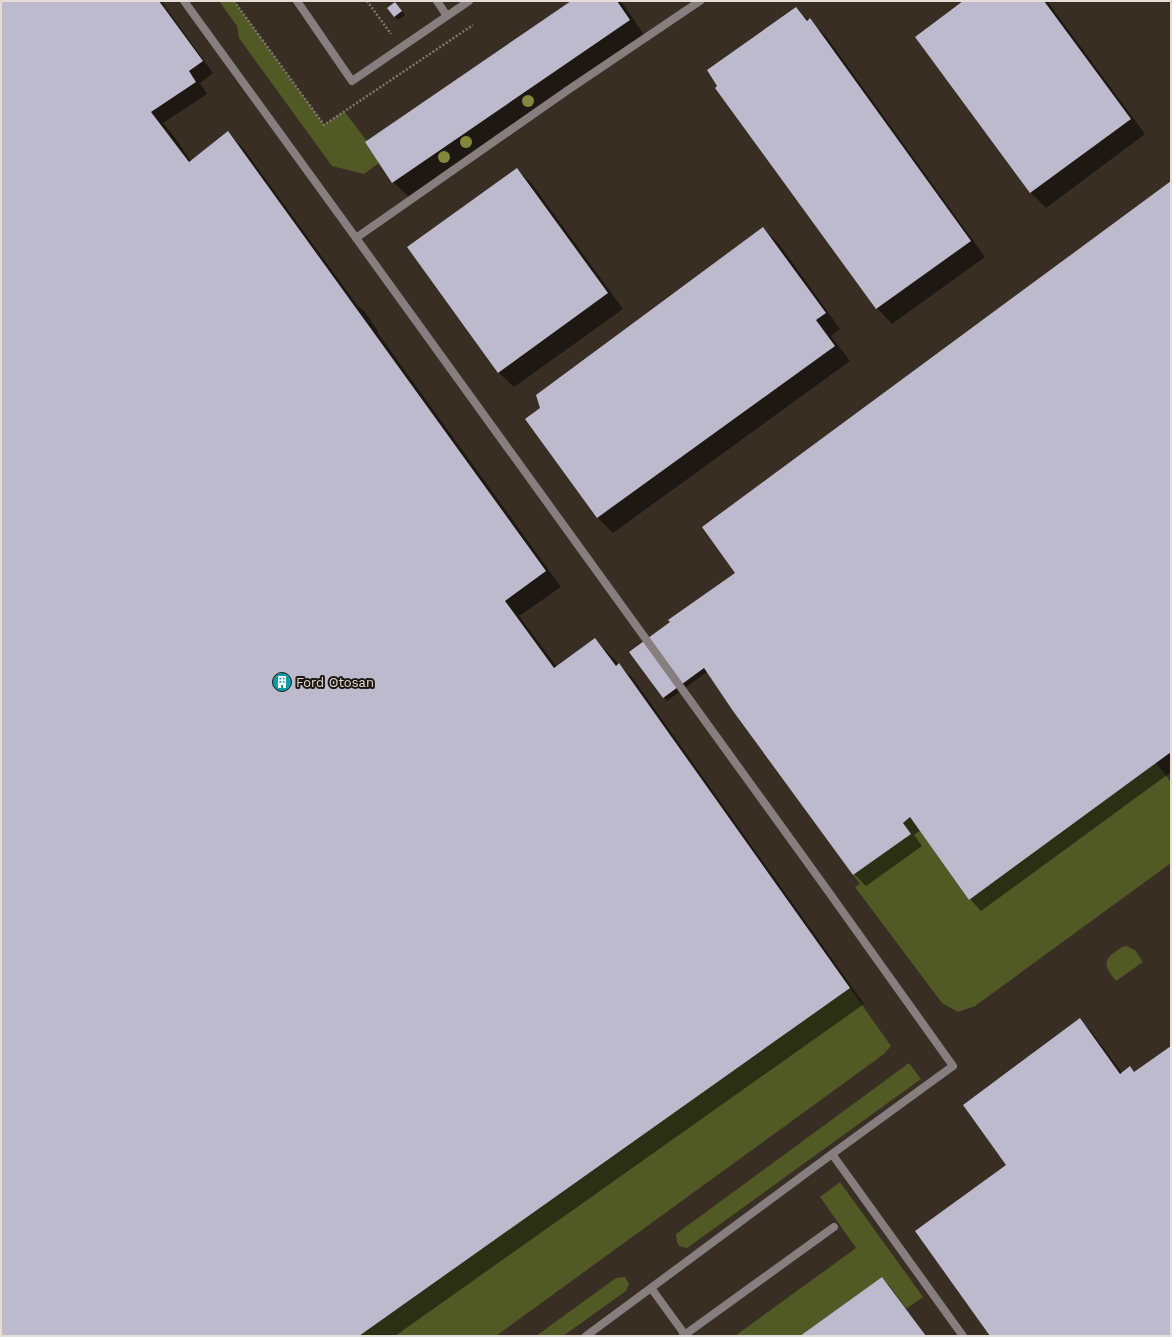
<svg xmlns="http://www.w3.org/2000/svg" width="1172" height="1337" font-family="'Work Sans',sans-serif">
	<rect width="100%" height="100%" fill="#392e23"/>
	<path fill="#515925" d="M219,1H234L324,125L344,111L367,141L365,142L379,163L364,174L332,166L239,38L237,26Z
		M1156,763L1171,782V863L975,1006L958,1012L942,1003L855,887L860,884L853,875L911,834L903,823L910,817L969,900Z
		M1126,946L1135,950L1143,962L1116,981C1108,970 1100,962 1115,952C1119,949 1121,947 1126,946Z
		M850,988L891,1046L884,1054L496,1336H359Z
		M909,1063L921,1079L687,1248L679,1246L677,1242L676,1234Z
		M840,1182L923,1297L906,1309L882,1277L800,1336H735L856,1248L820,1197Z
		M625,1277L629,1284L626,1291L563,1336H536L616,1278Z"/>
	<path fill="#0007" d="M1,1H161L213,73L200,83L207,94L163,123L173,135L191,161L228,133L243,148L357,305L365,312L378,331L377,332L561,587L519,616L557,667L595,639L634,680L864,1004L395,1336H1Z
		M573,1H621L645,36L409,197L393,182Z
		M965,1H1047L1145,134L1046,208L1031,193L916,37Z
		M399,7L405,15L398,20L394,16Z
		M795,8L825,35L985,257L892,324L877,308Z
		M517,169L532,184L623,309L514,387L498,372Z
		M1171,182V772L981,911L970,899L921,830L914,835L922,846L866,886L854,874L707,672L667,701L631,652L736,573Z
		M763,228L779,244L840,329L831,336L850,361L613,533L598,518L527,419Z
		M1079,1019L1091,1031L1122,1073L1130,1068L1135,1073L1171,1047V1336H992L1007,1165Z
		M882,1278L889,1285L926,1336H802Z"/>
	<path fill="#bcbacc" d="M1,1H159L203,61L189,71L196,82L151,112L189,162L228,131L546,571L505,601L554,668L595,638L616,666L619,663L850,988L359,1336H1Z
		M571,1H617L630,20L392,183L365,142Z
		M963,1H1044L1131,119L1030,193L915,37Z
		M395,2L402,11L394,17L387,8Z
		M796,7L807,21L810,18L971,241L876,309L715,88L717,86L707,70Z
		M517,168L608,293L498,373L407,247Z
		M1171,181V752L969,900L910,817L903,823L911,834L853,875L733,711L704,668L663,698L629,652L670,622L668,620L735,573L702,527Z
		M763,227L826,313L816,320L835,346L597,518L525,419L540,408L536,395Z
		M1080,1018L1120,1074L1130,1066L1134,1072L1171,1046V1336H990L915,1231L1006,1165L963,1105Z
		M882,1277L926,1336H800Z"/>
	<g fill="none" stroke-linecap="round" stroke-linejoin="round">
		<path stroke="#80776e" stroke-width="2.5" stroke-dasharray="2 2" stroke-linecap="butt" d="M234,1L324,125L473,25
			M367,1L391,34"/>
		<path stroke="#877e7f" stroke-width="8" d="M297,1L352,81L469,1
			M437,1L447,16
			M356,238L828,891L953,1066L832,1154
			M651,1288L686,1336
			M586,1336L832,1154L963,1336
			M683,1336L834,1227"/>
		<path stroke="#877e7f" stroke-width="8" d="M184,1L356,238L568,90L700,1"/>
	</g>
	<g fill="#83883c">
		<circle cx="528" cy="101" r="6"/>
		<circle cx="466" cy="142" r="6"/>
		<circle cx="444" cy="157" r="6"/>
	</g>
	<defs>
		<symbol id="building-disc" viewBox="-11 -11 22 22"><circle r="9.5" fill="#0f9aa8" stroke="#1d1813"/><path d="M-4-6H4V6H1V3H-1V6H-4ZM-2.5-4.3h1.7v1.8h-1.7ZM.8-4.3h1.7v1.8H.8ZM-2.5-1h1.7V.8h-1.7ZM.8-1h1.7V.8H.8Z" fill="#fff"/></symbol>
	</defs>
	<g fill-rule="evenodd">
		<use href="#building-disc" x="271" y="671" width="22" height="22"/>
	</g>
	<g text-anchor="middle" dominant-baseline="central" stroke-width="4" stroke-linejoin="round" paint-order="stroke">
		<g font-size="13" fill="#e4ddd6" stroke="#1d1813" text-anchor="start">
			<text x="296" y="682">Ford Otosan</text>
		</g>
	</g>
	<rect width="1172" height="1337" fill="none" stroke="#e4ddd6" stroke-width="4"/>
</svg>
